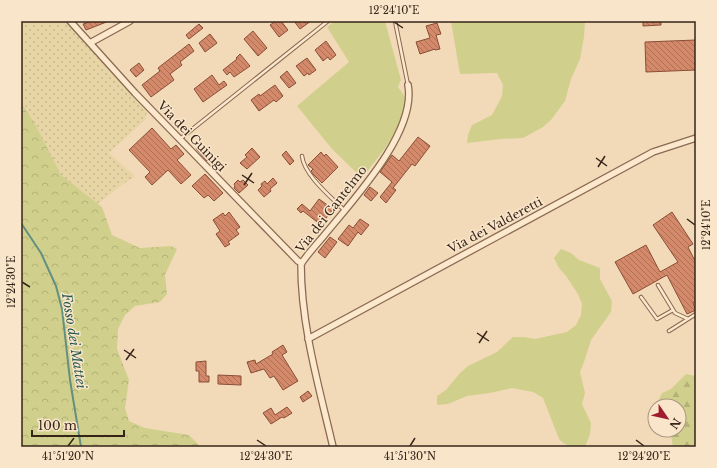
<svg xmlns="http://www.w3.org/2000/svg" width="717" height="468" font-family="'Libre Baskerville',serif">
	<defs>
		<pattern id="farmland-dots" width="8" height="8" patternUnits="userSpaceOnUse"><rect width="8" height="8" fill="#e8d5a5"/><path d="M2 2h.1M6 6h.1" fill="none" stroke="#c8b78d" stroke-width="1.8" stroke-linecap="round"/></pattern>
		<pattern id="forest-firs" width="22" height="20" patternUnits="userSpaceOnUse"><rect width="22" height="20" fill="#d0d08c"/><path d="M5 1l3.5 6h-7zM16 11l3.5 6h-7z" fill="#b3b278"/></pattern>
		<pattern id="park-crowns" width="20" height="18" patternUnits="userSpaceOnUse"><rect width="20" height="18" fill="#d0d08c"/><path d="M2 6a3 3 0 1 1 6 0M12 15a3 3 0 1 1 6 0" fill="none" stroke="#b3b278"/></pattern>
		<pattern id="building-back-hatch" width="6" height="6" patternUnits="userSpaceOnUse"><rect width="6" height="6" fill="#d48a6a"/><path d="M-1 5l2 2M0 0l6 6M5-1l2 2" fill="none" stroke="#ad7156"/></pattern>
	</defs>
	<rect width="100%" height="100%" fill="#f2dab9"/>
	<path fill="url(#farmland-dots)" d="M21,21H66L147,110L146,119L109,153L135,176L119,187L51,242L21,204Z"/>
	<path fill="#d0d08c" d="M335,21H385L401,80L398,87C400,90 404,94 405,98C409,122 376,160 362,178L332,149L297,106L349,62L327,27Z
		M451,21H585L584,37L580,59L571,79L565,101L551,120L543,127L523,138L501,139L467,143L468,135L472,125L492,115L502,96L503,85L497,73L460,74Z
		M561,249L571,253L579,260L600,268V279L612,301L611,312L591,340L584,362L580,372L585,393L582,404L591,423L590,434L585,447C574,447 567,448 559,439L543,398L533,392L512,388L490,393L467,396L448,404L437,405V396L446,390L460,373L468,366L497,352L513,337H524L535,339L567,332L576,325L581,315L582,304L578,294L566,276L559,268L554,258Z"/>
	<path fill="url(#forest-firs)" d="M686,374L696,376V447H673L670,430H679V406H658L657,403L662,393L671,389Z"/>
	<path fill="url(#park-crowns)" d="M21,103L35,124L61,175L102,207L112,235L140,248L171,246L177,249L165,275L167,294L160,302L135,306L125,315L118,329L117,349L129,380L125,408L129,421L145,428L189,435L201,447H21Z"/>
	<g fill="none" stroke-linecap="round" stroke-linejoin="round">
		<path stroke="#658f80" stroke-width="2" d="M21,223L41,253L56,286L62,309L70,380L81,447"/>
	</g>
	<path fill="url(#building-back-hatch)" stroke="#8b4d36" d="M87,21H109L86,30L83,24L87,23Z
		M276,21H281L288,30L279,37L270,25Z
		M294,21H311L300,29Z
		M643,21H661V25L643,26Z
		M437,23L441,34L436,35L440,49L435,50V49L420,54L416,42L430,38L426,26Z
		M199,24L203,28L189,39L186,35Z
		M253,31L267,48L258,56L244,39Z
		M210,34L217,43L205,52L199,43Z
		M696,40V70L646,72L645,42Z
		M326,41L336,55L330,60L328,57L323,61L315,50Z
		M189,44L194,51L180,62L182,65L170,74L174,80L151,97L142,85L160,71L158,68Z
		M240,54L250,66L234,77L230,72L227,75L223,70L237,59L236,58Z
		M307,58L316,70L309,75L308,73L304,76L296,66Z
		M139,63L144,70L136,77L130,70Z
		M287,71L296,83L289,88L280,77Z
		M212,75L219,85L224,81L227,85L203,102L194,89Z
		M275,85L283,96L276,102L274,100L259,111L251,100L259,94L260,96Z
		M152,128L171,149L176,145L184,154L177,160L191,175L181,184L168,170L152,185L145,177L150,172L129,150Z
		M418,137L430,146L415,166L412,164L393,188L396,190L386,203L380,197L392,182L380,172L392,155L399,161Z
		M201,144L206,149L203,152L209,158L207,161L196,149Z
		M252,148L260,157L247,169L240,163L247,157L245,155Z
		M286,151L294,161L290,165L282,155Z
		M321,152L324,156L326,154L338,167L322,183L313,174L311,171L313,169L308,165Z
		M205,174L223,193L214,201L208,195L204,198L192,186Z
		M273,178L277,183L270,189L271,191L264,197L258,190L262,186L261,184L265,181L267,184Z
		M238,180L240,182L243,180L248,185L239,193L234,188L235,186L234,184Z
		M370,187L378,193L371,201L364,195Z
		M319,199L333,209L321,225L303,211L301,213L297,209L302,204L310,211Z
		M229,212L240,227L236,230L239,234L228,242L230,244L225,247L216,234L220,231L213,220L223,213L225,216Z
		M672,212L693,244L688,247L694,259L696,258V301L693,303L696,310L687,314L667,275L633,294L615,262L646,245L660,272L678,262L653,225Z
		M360,219L369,225L361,235L358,232L348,246L338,239L349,225L353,228Z
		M330,237L337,242L325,258L318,252Z
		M283,345L287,352L282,355L298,381L283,390L274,376L270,378L264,369L251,373L247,362L255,360L256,364L273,354L272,352Z
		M206,361V376H209V382H199V371H196V362Z
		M218,375L241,376V385L218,384Z
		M308,391L312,396L303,402L300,397Z
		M287,407L292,413L284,418L282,417L271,424L263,413L271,408L275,415Z"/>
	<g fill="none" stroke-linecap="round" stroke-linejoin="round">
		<defs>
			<path id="service" d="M395,21L408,85
				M180,139L328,21
				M302,156C304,175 331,197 344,210
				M658,285L675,313L688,319
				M641,297L657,319L673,310
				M669,331L696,314"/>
			<path id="minor" d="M70,21L135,93L298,261L302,263
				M90,43L130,21
				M308,339L653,152L696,138
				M333,447C319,387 301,326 301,264C307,255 315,246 322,238C351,202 417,133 408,85"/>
		</defs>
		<use href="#service" stroke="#896952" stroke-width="4.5"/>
		<use href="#minor" stroke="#896952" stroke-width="8"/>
		<use href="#service" stroke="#fce8cc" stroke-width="2.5"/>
		<use href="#minor" stroke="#fce8cc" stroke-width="5.5"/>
	</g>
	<path fill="none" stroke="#372419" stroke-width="1.5" d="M394,22L403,28M596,158L607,166M598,167L605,156M242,175L254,183M244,185L252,173M687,219L695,225M22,282L30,287M477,333L489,341M479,343L487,331M124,350L136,358M126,360L134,349M257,440L266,446M636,440L644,446M68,446L74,438M410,446L415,438"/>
	<g text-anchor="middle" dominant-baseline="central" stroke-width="3" stroke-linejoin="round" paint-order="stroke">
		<g font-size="12" fill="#372419" stroke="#f9e5c9">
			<text transform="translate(192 136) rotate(46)">Via dei Guinigi</text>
			<text transform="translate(331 209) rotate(-52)">Via dei Cantelmo</text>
			<text transform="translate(495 225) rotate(-28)">Via dei Valderetti</text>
		</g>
		<g font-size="13" font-style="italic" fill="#26584f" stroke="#f9e5c9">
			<text transform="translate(74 341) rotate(81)">Fosso dei Mattei</text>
		</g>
	</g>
	<rect width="717" height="468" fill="none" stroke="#f9e5c9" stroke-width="44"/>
	<g transform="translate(667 418) rotate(124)"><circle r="19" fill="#f9e5c9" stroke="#ab9883"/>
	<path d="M0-3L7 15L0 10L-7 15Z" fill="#9e1c2d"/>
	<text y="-6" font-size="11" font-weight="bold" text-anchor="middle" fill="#372419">N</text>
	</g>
	<path d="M32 430v6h92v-6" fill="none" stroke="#372419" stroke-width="2"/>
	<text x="38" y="430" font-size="12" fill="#372419" stroke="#f9e5c9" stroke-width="3" paint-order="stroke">100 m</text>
	<rect x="22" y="22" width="673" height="424" fill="none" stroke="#372419" stroke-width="1.5"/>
	<g font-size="10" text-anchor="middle" fill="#372419">
		<text x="394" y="14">12°24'10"E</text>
		<text transform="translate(706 225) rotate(-90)" y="4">12°24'10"E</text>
		<text transform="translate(11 282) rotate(-90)" y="4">12°24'30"E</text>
		<text x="68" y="460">41°51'20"N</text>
		<text x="266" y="460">12°24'30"E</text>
		<text x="410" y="460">41°51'30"N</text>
		<text x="644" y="460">12°24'20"E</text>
	</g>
</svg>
